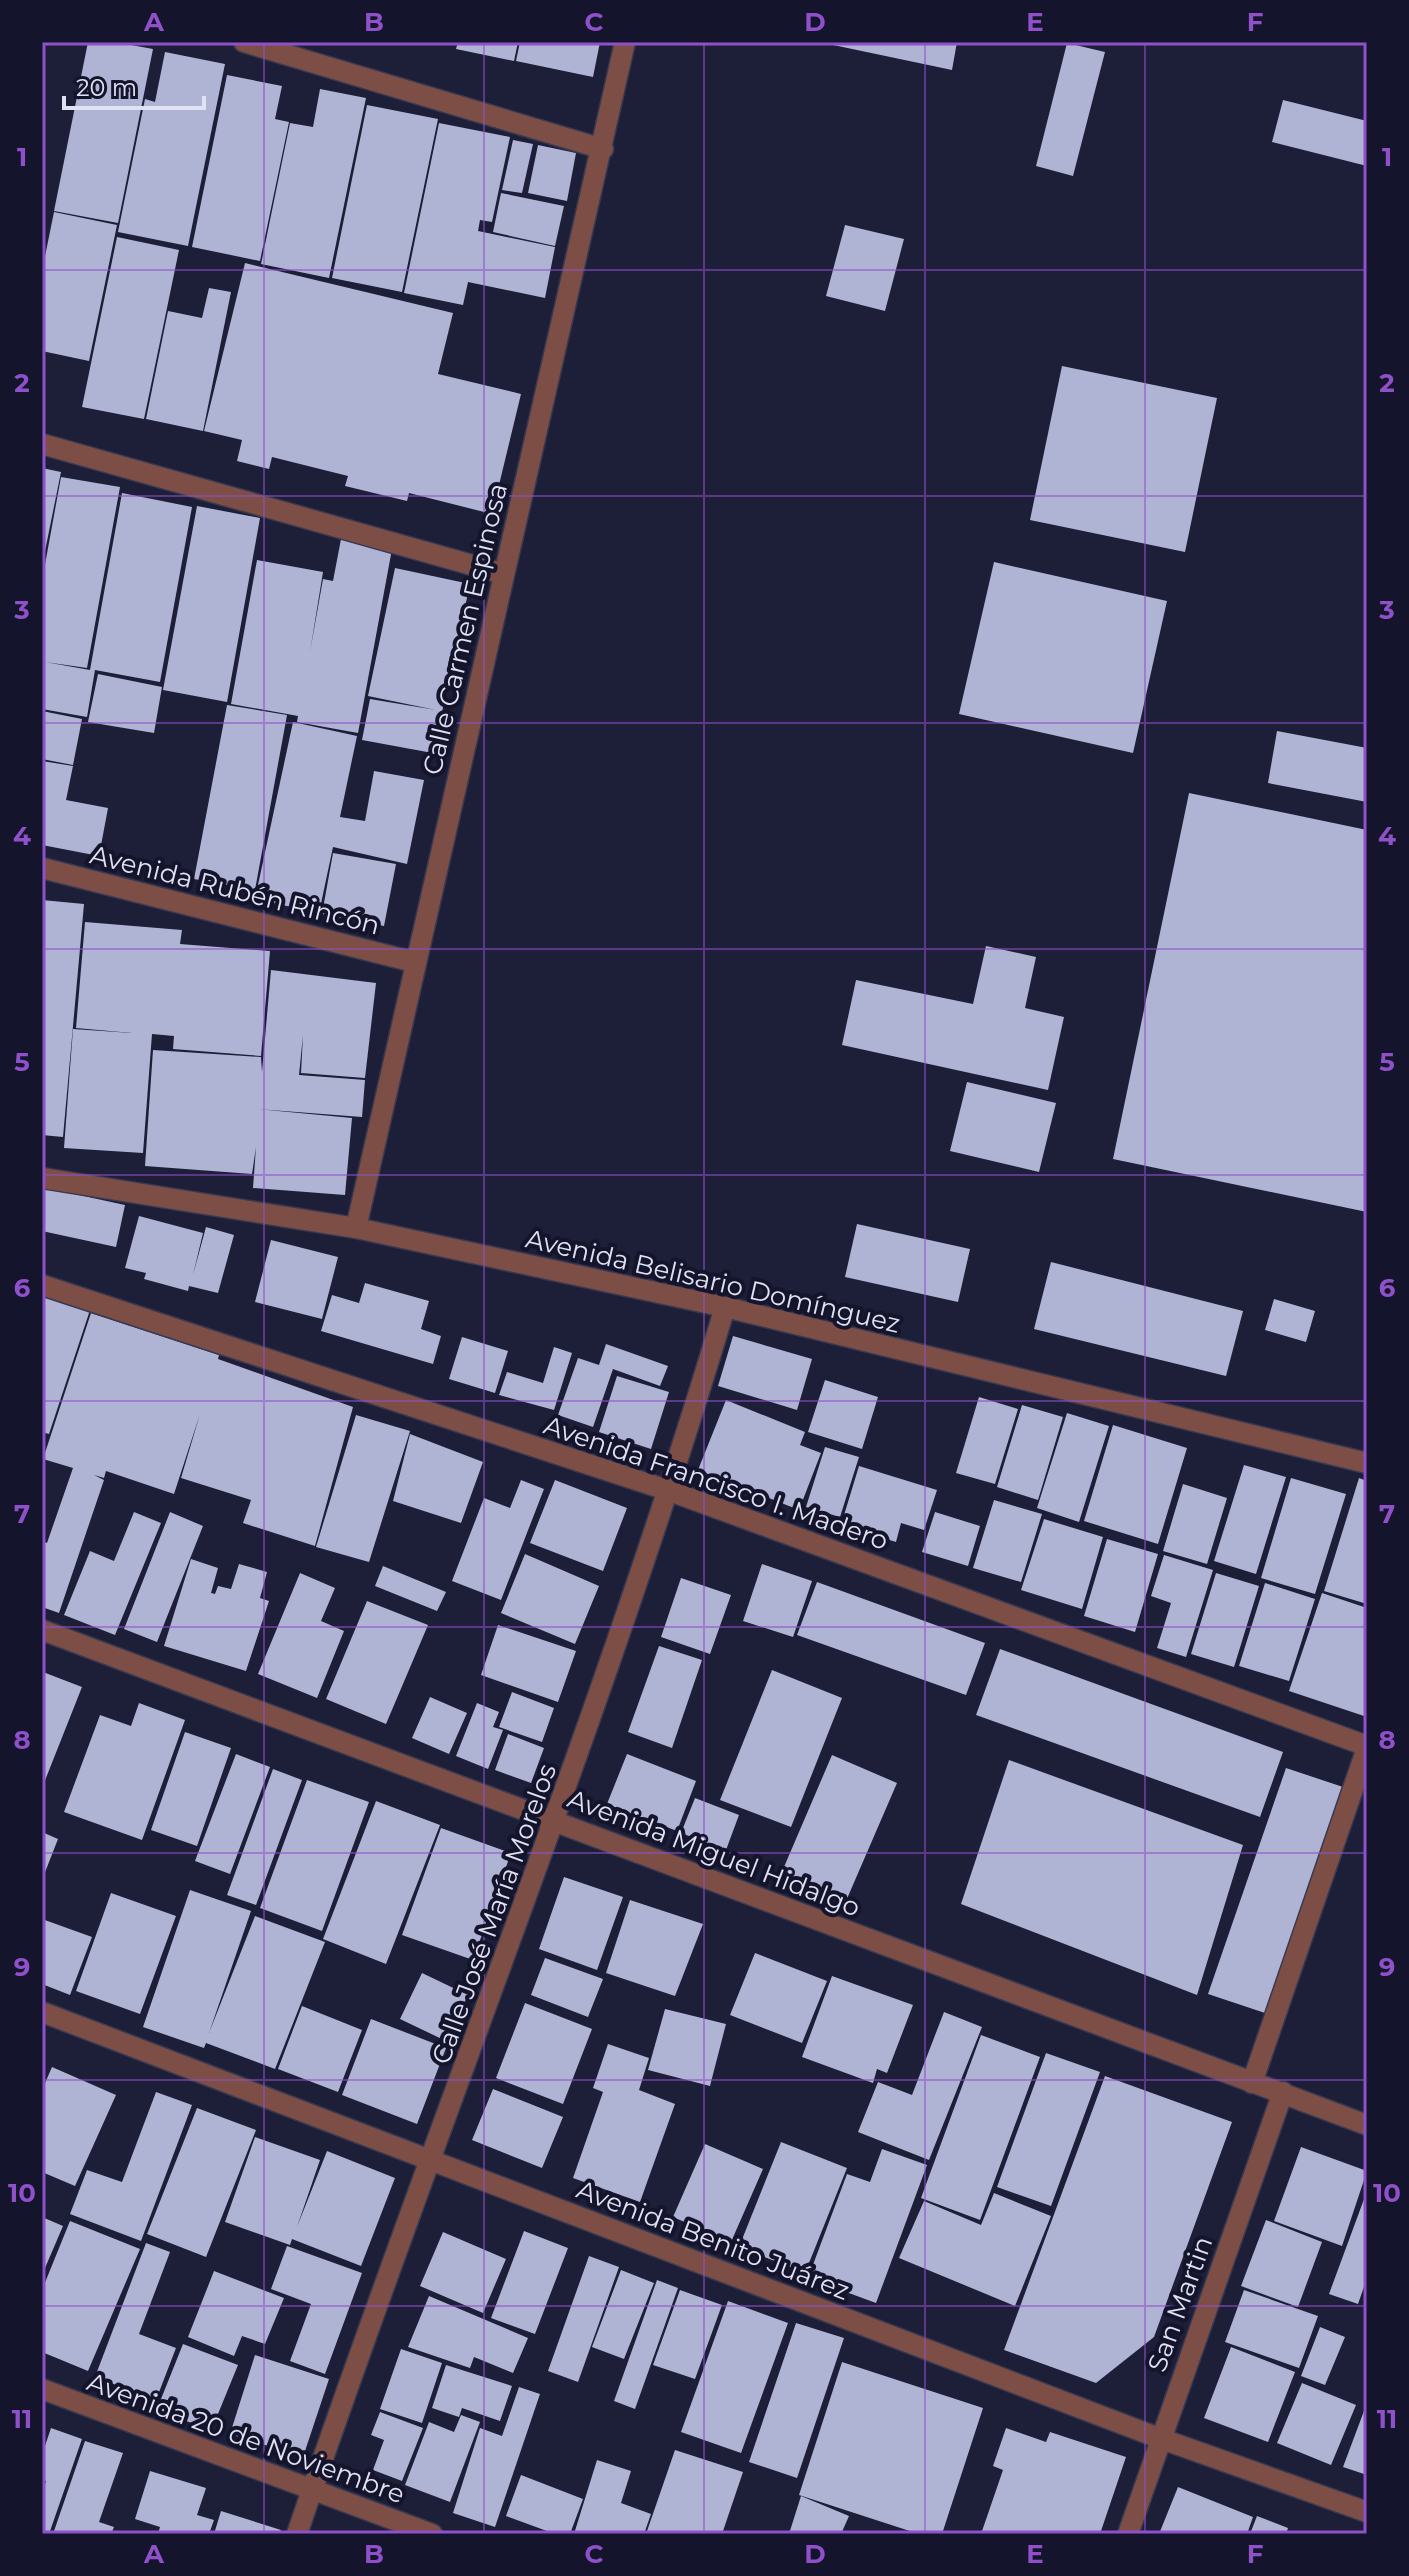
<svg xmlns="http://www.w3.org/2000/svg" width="1409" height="2576" font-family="Montserrat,sans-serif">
	<rect width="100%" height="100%" fill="#1d1e37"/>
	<path fill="#b0b4d4" d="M88,42H115L153,49L118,223L54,211Z
		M458,42H518L514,61L456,49Z
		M520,42H600L593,77L516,61Z
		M819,42H957L952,70Z
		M1067,43L1105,52L1073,176L1036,166Z
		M165,52L225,64L188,246L118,232L145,99L155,102Z
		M227,75L282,86L275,119L289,122L260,261L192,247Z
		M320,89L366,98L329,278L261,264L290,123L313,127Z
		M1283,100L1367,121V166L1272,142Z
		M367,105L438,119L402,292L332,278Z
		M439,123L510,137L492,222L480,220L478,231L555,247L545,298L468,282L463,305L404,293Z
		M513,140L533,144L522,193L502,190Z
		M538,145L576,153L567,201L528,193Z
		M501,193L564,206L555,246L493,232Z
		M54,212L117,225L89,361L42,351V271Z
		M845,225L904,239L885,311L826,296Z
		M117,237L179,250L144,419L82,407Z
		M245,263L453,313L438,374L521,394L492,514L409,493L407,501L345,486L348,476L272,457L269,469L237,461L242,440L204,431Z
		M209,288L231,292L203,431L146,419L168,311L202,318Z
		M1062,366L1217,398L1185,552L1030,520Z
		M42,468L61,472L43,561L42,560Z
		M61,477L120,487L87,668L45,662L90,670L122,493L192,507L160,682L95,670L87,717L42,709V581Z
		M197,506L260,518L227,702L163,690Z
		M341,539L392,549L358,733L297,722L298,716L231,704L257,560L323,572L310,652L323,579L333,581Z
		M994,562L1167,601L1133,753L959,714Z
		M395,568L470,584L442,712L446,713L438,754L362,740L370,699L436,710L368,696Z
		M98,674L162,687L154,733L88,722Z
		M227,705L287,715L255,890L194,879Z
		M42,711L82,719L73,765L42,759Z
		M293,722L357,736L340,817L365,821L374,771L424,780L407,864L333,847L319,913L255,899Z
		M1277,731L1367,748V802L1268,783Z
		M42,761L73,766L66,800L108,808L99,856L42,845Z
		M1189,793L1367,830V1212L1113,1159Z
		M333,853L396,864L384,926L322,914Z
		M42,900L84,904L63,1137L42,1135Z
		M85,922L182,930L180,944L270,951L261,1056L173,1049L174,1036L152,1034L143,1153L64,1148L73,1029L132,1033L76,1028Z
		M986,946L1036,957L1025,1008L1064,1017L1048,1090L842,1045L856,980L973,1004Z
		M271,970L376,983L365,1078L301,1073L303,1035L299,1075L365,1080L362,1117L257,1109L352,1118L345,1195L253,1188L256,1147L252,1174L145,1166L153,1050L261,1057L262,1072Z
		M967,1082L1056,1103L1039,1172L950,1151Z
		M42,1187L125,1205L116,1247L42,1231Z
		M139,1216L203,1233L193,1275L206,1227L234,1235L218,1293L189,1286L188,1291L144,1279L146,1273L125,1268Z
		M857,1224L970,1249L958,1302L845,1277Z
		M271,1240L338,1257L322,1319L255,1302Z
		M1051,1262L1243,1311L1226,1376L1034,1329Z
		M365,1283L429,1301L421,1329L441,1336L433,1364L321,1331L332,1295L359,1303Z
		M42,1291L91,1307L49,1434L42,1432Z
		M1274,1299L1315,1311L1306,1342L1265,1330Z
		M91,1313L219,1355L218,1359L353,1407L315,1546L243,1523L251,1500L181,1478L200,1414L174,1494L106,1471L104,1478L94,1475L104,1480L59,1613L42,1607V1541L47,1543L73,1468L43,1459Z
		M733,1336L812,1359L797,1410L718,1386Z
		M462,1337L508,1351L495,1393L449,1379Z
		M606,1344L668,1366L660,1386L613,1369L593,1427L558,1415L578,1358L599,1365Z
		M554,1347L572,1353L554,1410L499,1395L507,1372L543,1383Z
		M617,1376L669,1392L651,1449L599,1432Z
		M825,1380L878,1397L862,1449L808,1432Z
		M979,1397L1018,1409L995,1484L956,1473Z
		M726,1400L805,1432L800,1445L821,1453L799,1510L698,1470Z
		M1022,1405L1063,1417L1038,1500L997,1487Z
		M1067,1413L1109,1426L1079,1522L1037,1508Z
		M356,1415L410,1431L369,1562L316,1547Z
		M1113,1425L1187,1448L1158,1544L1084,1521Z
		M410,1434L483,1462L461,1523L393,1501Z
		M825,1447L859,1457L840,1517L806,1507Z
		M1244,1465L1286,1477L1256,1574L1214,1561Z
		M859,1466L937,1490L924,1530L901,1523L896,1542L841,1525Z
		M1291,1478L1346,1494L1315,1594L1261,1578Z
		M1359,1478L1367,1481V1604L1324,1591Z
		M521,1480L544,1489L501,1600L452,1581L484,1498L510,1508Z
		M555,1480L627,1508L603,1571L530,1543Z
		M1183,1484L1227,1498L1207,1564L1163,1551Z
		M994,1500L1042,1514L1021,1582L973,1568Z
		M134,1512L161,1523L115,1635L64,1615L90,1551L114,1561Z
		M170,1512L203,1526L157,1642L124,1629Z
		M935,1512L980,1526L968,1566L922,1552Z
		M1044,1519L1103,1537L1082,1609L1021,1590Z
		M1107,1539L1158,1554L1135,1632L1084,1616Z
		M525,1554L599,1586L575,1644L501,1613Z
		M1164,1555L1213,1570L1186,1657L1157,1648L1171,1603L1151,1596Z
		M191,1559L218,1568L211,1593L215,1594L218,1586L231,1589L239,1564L267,1572L260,1598L269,1601L246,1671L164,1646Z
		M762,1564L812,1581L793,1637L743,1621Z
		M383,1566L446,1592L437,1611L375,1586Z
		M300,1573L335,1588L321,1621L344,1631L317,1698L258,1674Z
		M1216,1573L1259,1586L1234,1667L1191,1654Z
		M681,1578L731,1595L710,1654L661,1637Z
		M817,1582L985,1643L966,1695L797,1635Z
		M1265,1583L1315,1599L1289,1681L1239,1666Z
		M1322,1593L1367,1608V1717L1289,1691Z
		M367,1601L428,1625L386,1724L326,1699Z
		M498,1625L576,1651L558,1702L481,1675Z
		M659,1646L702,1660L672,1748L628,1732Z
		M1000,1649L1283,1752L1260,1817L976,1715Z
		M772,1670L842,1698L791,1827L720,1800Z
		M43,1672L82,1687L42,1788V1676Z
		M512,1692L554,1708L542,1742L499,1727Z
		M430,1697L467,1713L449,1754L412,1738Z
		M139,1703L185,1720L142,1840L64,1812L100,1715L131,1726Z
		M477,1703L499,1712L493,1727L503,1730L488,1769L456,1756Z
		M185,1732L231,1748L197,1846L151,1830Z
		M508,1734L544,1748L531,1783L495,1770Z
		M236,1754L270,1767L230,1874L195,1861Z
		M627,1754L696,1781L677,1831L607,1804Z
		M832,1755L897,1783L846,1901L781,1874Z
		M1009,1760L1243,1845L1197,1995L961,1904Z
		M1286,1768L1346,1788L1268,2014L1208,1994Z
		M273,1769L302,1780L256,1905L227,1895Z
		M307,1780L369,1802L322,1931L260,1908Z
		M695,1798L739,1815L726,1850L681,1833Z
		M376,1801L440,1825L386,1964L323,1939Z
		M441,1828L511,1853L473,1960L402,1935Z
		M42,1832L58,1839L42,1880Z
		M564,1877L623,1897L597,1970L539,1949Z
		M190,1890L251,1911L209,2033L255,1916L325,1942L275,2069L206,2043L204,2048L143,2027Z
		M111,1893L176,1916L140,2014L76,1991Z
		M630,1900L703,1924L675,1996L606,1973Z
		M42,1919L92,1937L70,1995L42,1984Z
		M755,1953L827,1981L802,2043L730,2015Z
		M545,1958L603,1979L588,2017L531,1995Z
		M422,1973L468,1995L446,2041L400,2019Z
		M832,1976L913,2005L887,2073L877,2069L873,2083L802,2057Z
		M525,2003L592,2029L563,2104L496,2078Z
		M302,2006L362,2030L338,2092L278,2069Z
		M665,2009L726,2024L710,2086L648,2070Z
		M944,2012L982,2027L929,2160L858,2132L878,2082L912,2095Z
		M371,2019L446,2048L417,2124L342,2095Z
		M981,2035L1040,2057L980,2220L921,2198Z
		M608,2044L649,2058L639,2090L675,2104L640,2202L573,2178L603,2092L593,2088Z
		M1046,2053L1100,2072L1051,2206L997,2187Z
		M52,2067L116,2095L75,2186L42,2172V2090Z
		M1105,2076L1232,2122L1154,2337L1096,2383L1004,2350Z
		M493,2089L563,2117L542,2168L472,2140Z
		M156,2092L192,2105L141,2241L70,2214L87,2170L122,2182Z
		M197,2108L256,2130L206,2257L147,2234Z
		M255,2137L320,2160L297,2227L327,2151L395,2178L361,2266L292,2239L290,2245L225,2222Z
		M781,2142L847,2168L805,2273L739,2247Z
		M705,2144L763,2169L731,2242L673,2217Z
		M1301,2147L1367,2171L1342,2246L1274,2221Z
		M882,2149L927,2165L876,2303L808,2278L847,2174L870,2182Z
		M1367,2191V2278L1358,2304L1329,2294Z
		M994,2193L1051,2216L1015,2306L899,2258L924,2201L981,2225Z
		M42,2217L63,2226L42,2275Z
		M1266,2220L1322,2242L1298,2307L1241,2286Z
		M70,2221L140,2249L88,2371L42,2352V2290Z
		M524,2231L568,2248L535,2334L491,2318Z
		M443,2232L506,2259L483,2313L420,2286Z
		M146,2243L170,2252L139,2334L176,2348L156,2400L95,2377Z
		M287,2246L362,2273L325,2374L290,2361L311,2304L271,2289Z
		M589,2256L619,2267L578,2382L548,2371Z
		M621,2270L654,2283L624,2359L592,2347Z
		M214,2271L284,2298L265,2344L242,2336L234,2356L188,2337Z
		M657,2280L678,2288L635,2409L614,2401Z
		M680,2290L722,2305L695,2379L653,2365Z
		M1244,2290L1318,2316L1299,2368L1225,2342Z
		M429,2296L528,2338L513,2373L474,2357L470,2368L408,2347Z
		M728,2301L788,2323L741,2453L681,2432Z
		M796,2323L844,2338L797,2478L749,2462Z
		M1320,2327L1345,2337L1325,2385L1301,2376Z
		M183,2344L238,2365L211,2431L157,2409Z
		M1231,2347L1295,2372L1268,2442L1204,2418Z
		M401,2349L442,2363L422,2423L380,2409Z
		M255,2355L329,2379L303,2457L230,2434Z
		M842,2362L983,2408L942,2534H919L799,2495Z
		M446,2365L512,2386L500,2421L462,2408L459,2417L432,2408Z
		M1302,2383L1356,2405L1331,2465L1277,2443Z
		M519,2387L540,2394L495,2527L453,2513L480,2428L502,2436Z
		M1367,2403V2475L1343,2467Z
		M380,2412L423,2428L402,2481L373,2470L384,2440L371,2435Z
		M461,2415L480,2422L450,2502L405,2485L429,2422L454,2432Z
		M51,2428L82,2439L49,2534H42V2495L46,2481L42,2480V2455Z
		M1006,2428L1046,2442L1050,2432L1126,2457L1100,2534H981L1003,2470L993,2466Z
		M85,2441L123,2453L99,2522L114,2527L111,2534H53Z
		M675,2450L743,2472L722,2534H646Z
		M597,2460L631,2471L621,2503L651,2514L644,2534H574Z
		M150,2471L206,2488L197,2515L214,2520L209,2534H158L160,2527L135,2519Z
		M521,2475L583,2499L570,2534H555L506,2516Z
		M1178,2487L1253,2517L1247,2534H1159Z
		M801,2496L849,2516L841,2534H789Z
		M221,2511L281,2530L279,2534H214Z
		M1257,2516L1288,2528L1286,2534H1250Z"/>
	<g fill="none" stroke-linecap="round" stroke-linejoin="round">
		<defs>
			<path id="pedestrian" d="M1252,2083L1367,1748"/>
			<path id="minor" d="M244,42L603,149
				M42,444L504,574
				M42,868L414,962
				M42,1178L356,1228L725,1307L1367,1463
				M356,1228L625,42
				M42,1285L670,1491L1367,1746
				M42,1630L1367,2125
				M42,2012L1159,2438L1367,2512
				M42,2389L432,2534
				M297,2534C436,2124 601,1723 725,1307
				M1128,2534L1283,2092"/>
		</defs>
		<use href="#pedestrian" stroke="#383951" stroke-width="23"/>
		<use href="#minor" stroke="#383951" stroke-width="23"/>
		<use href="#pedestrian" stroke="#7c4e46" stroke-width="20"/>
		<use href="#minor" stroke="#7c4e46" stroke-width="20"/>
	</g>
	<path fill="none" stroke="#8f50c9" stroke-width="2" stroke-opacity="0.55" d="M264,42V2534M484,42V2534M704,42V2534M925,42V2534M1145,42V2534M42,270H1367M42,496H1367M42,723H1367M42,949H1367M42,1175H1367M42,1401H1367M42,1627H1367M42,1853H1367M42,2080H1367M42,2306H1367"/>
	<g text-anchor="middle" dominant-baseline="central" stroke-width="8" stroke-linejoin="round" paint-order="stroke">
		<g font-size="26" fill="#e0e2f3" stroke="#14152c">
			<text transform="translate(465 629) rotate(-77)">Calle Carmen Espinosa</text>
			<text transform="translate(235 890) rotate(14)">Avenida Rubén Rincón</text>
			<text transform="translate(713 1281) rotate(13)">Avenida Belisario Domínguez</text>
			<text transform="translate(716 1483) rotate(19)">Avenida Francisco I. Madero</text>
			<text transform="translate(714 1853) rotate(21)">Avenida Miguel Hidalgo</text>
			<text transform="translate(494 1914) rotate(-70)">Calle José María Morelos</text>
			<text transform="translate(713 2240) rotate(21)">Avenida Benito Juárez</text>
			<text transform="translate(1180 2304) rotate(-70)">San Martin</text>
			<text transform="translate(246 2438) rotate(20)">Avenida 20 de Noviembre</text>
		</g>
	</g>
	<rect width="1409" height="2576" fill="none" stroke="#14152c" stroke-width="88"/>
	<path d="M64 96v12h140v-12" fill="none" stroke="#e0e2f3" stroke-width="4"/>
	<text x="76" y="96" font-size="24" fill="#e0e2f3" stroke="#14152c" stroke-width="6" paint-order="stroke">20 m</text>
	<rect x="44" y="44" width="1321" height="2488" fill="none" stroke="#8f50c9" stroke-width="3"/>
	<g font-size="26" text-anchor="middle" font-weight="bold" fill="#8f50c9">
		<text x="154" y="31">A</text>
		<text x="374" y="31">B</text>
		<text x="594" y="31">C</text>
		<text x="815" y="31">D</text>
		<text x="1035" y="31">E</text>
		<text x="1255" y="31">F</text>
		<text x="22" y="166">1</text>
		<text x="1387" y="166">1</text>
		<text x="22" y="392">2</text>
		<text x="1387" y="392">2</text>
		<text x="22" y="619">3</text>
		<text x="1387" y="619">3</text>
		<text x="22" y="845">4</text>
		<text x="1387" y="845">4</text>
		<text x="22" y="1071">5</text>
		<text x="1387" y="1071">5</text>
		<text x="22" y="1297">6</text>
		<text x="1387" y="1297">6</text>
		<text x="22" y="1523">7</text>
		<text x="1387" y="1523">7</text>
		<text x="22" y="1749">8</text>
		<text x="1387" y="1749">8</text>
		<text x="22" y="1976">9</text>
		<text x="1387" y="1976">9</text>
		<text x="22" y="2202">10</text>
		<text x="1387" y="2202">10</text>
		<text x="22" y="2428">11</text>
		<text x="1387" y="2428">11</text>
		<text x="154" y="2563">A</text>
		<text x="374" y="2563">B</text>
		<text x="594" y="2563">C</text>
		<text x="815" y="2563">D</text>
		<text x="1035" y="2563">E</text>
		<text x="1255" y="2563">F</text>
	</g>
</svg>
